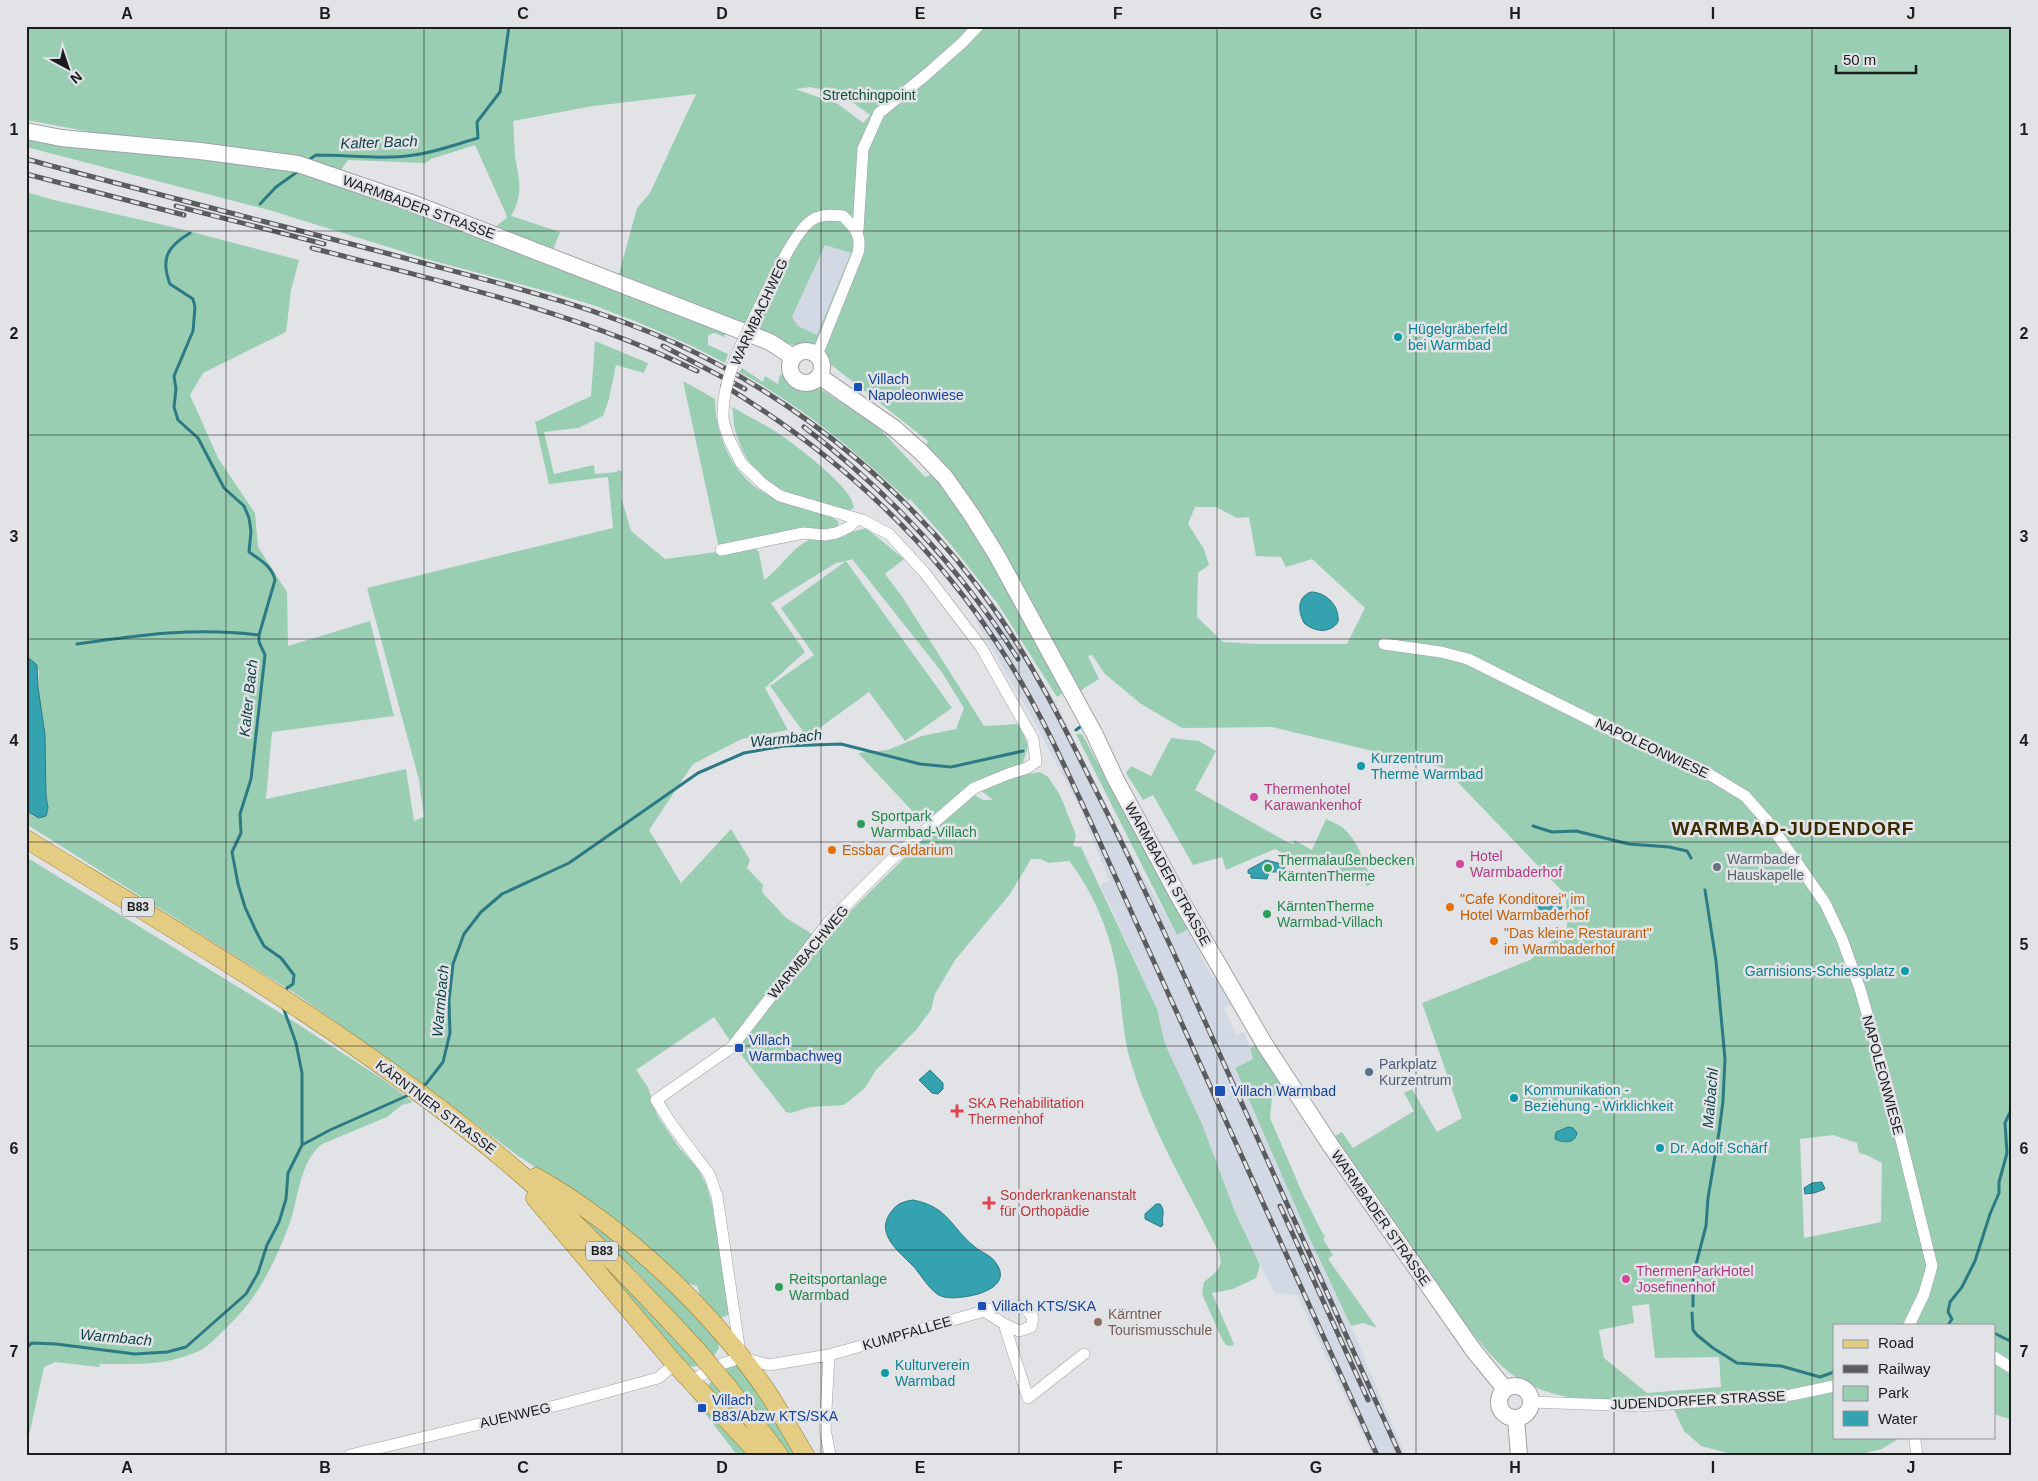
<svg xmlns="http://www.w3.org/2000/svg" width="2038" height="1481" font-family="Arial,sans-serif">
	<rect width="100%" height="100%" fill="#e1e3e7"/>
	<path fill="#d3d9e4" d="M825,245L852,253L817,336L798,326L792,317Z
		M999,609L1056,703L1140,871L1177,934L1188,929L1212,977L1219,981L1232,1003L1224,1007L1236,1035L1244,1031L1253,1059L1235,1069L1321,1264L1351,1326L1405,1455H1372L1297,1295L1274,1293L1234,1212L1202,1124L1165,1044L1157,1009L1100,884L1109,880L1080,808L1032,718L976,621Z"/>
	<path fill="#9aceb2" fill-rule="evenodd" d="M26,26H2012V1420L1994,1414V1325H1834V1383L1796,1398L1819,1395L1834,1390V1437H1901L1882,1449L1857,1455H1735L1701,1446L1684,1431L1670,1401C1616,1401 1555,1407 1509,1372C1491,1358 1477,1338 1463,1321L1335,1136L1342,1132L1353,1148L1414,1111L1404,1093L1412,1089L1437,1132L1462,1118L1422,1003L1530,960L1567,928L1566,895L1444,768L1272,727L1182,728L1141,704L1105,674L1092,655L1088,656L1099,679L1078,692L926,446L928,441L810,348L789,344L742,322L619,274L637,208L650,193L696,94L593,106L513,121C514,132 514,144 515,156C519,180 524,193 511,216L560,232L553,250L495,227L507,218L506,214L475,145L431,159L425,163L348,160L340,171L96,133L26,120ZM810,87L840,93L870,115L863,123L838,104L795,89ZM825,245L851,253L817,335L798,326L792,317ZM1195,507H1216L1237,518L1249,517L1256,556L1281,557L1286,567L1312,559L1365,608L1347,644H1257L1223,642L1197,617L1198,573L1209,565L1204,549L1188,524ZM1833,1135L1857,1143L1859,1153L1867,1155L1882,1163L1881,1222L1804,1238L1800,1139ZM1649,1304L1655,1358L1719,1357L1721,1387L1647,1393L1604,1358L1599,1330L1634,1323L1632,1306Z
		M26,136L247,161L326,177L725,333V337L714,333L708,335V345L728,354L725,363L692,346L642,324L596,306L553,293L430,260L269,210L26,147Z
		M26,192L54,200L181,229L299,260L291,290L286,332L203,373L190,395L218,458L255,513L258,547L287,592L288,646L370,621L394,716L272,732L266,799L406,769L414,821L424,817L419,780L367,588L613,528L608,477L549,484L535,422L591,396L595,341L648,363L644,373L616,365L609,399L603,416L578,428L544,432L554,474L594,465L595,474L617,472V470L622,471L621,497L631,531L665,559L754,547L759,552L764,580C781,568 791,548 811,539C821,535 835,538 846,536L848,533L866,528L904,559L885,574L903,598L984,726L1020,724L1028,746L1023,763L1018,767L926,819L917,816L858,753L888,750L922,736L956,729L964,708L941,671L852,559L846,561L952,708L905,741L869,692L807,737L770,686L814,655L781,608L846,561L836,563L771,603L805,652L765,688L788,730L742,739L693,764L649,830L681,883L731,829L750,860L747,868L763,885L762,892L786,918L812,934L731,1042L714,1017L636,1070L648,1087L657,1115L678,1146L698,1169L706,1184L712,1204L731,1314L718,1319L703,1303L697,1286L690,1284L684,1287L554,1180L517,1155L407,1072L299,996L26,824V811C33,816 38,820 46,816L48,808L46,796L45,735L38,687L39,671L30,659H26Z
		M742,368L763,382L765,376L778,384L780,375L784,374L799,387H817L876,425L925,477L933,474L961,508L1066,691L1057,697L998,604L951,545L910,499L909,501C857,452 802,406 739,372Z
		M683,381L715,399C715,434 732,474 763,492C779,501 812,510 829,515L839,522L837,529L719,548Z
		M732,407C746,415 760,422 773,430C788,439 860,492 853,509C843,513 827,505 816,502C772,488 749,478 735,430C733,422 734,415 732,407Z
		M1076,734H1082L1188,929L1177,935Z
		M1171,738L1199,741L1216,751L1195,790L1289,843L1294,844V840L1312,850L1326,819C1332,822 1338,824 1343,828C1359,841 1365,866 1373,883L1367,886L1355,874L1350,879L1336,865L1320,856H1287L1275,849L1226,870L1222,857L1193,865L1153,795L1143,800L1126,773L1131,766L1151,776Z
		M1040,772L1048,777L1060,795L1076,835L1073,846L1081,847L1157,1009L1165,1044L1202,1124L1235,1212L1260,1265L1256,1278L1233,1289L1212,1293L1234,1344L1232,1346L1226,1345L1222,1339L1202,1294L1204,1282L1217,1271L1221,1263L1219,1252C1190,1194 1151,1129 1132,1066C1122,1036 1122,1003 1117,972C1110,933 1094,893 1069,861L1049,863L1040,859H1031L1010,894L955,960L935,994L931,1010L916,1030L876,1070L865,1088L844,1105L810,1107L791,1113L786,1112L735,1047L819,942L957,806L973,794L983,800H993L980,790L1020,775Z
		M26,857L282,1014L384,1080L413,1102L402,1105L387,1117L322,1144C301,1161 299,1192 292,1216C289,1226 285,1236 281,1245C265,1282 253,1302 224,1330C215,1339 206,1349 194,1353C164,1366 132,1364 100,1364L99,1367L55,1362L44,1367L26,1449Z
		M1256,1046L1284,1090L1272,1097L1270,1118L1304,1197C1311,1209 1317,1224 1325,1237L1323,1239L1333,1255L1328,1259L1377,1328L1363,1323L1351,1326L1308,1235L1235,1068L1253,1059L1250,1048Z
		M572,1210L650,1265L718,1340L719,1348L714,1356L635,1270Z
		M577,1236L693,1356L692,1358L699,1366L687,1367Z
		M733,1365L742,1366L801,1455H788L725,1369Z
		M677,1377L752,1455H737Z
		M713,1380L770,1455L708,1390L709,1384Z"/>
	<path fill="#34a2af" stroke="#2c7a84" d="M1311,592C1326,592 1340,606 1338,622C1330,634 1314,632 1304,623C1298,611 1297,597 1311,592Z
		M26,659H30L37,665L38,687L45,735L46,796L48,808L46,816L39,818L26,811Z
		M1266,860L1285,865L1284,872H1269L1267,879L1251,878V874L1248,873V870Z
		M1551,902L1562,906L1558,920L1546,916L1543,921L1537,919L1531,922L1530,920L1537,903L1549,907Z
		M930,1070L943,1083V1089L938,1094L932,1093L919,1080Z
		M1568,1127L1573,1128L1577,1133C1575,1144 1563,1143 1555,1139L1556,1132Z
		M1822,1182L1825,1189L1814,1193L1805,1194L1804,1188L1812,1183Z
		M913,1200C949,1207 950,1227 975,1247C982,1253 991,1255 996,1263C1012,1285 981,1295 963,1297C954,1298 945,1299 937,1294C928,1287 922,1277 915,1268C902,1254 876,1236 889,1215C896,1204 901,1202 913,1200Z
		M1156,1204H1160C1166,1211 1161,1217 1163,1225L1161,1227L1145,1219V1214Z"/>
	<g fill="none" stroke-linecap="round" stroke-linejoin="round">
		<path stroke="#2c7a84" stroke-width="3" d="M310,159L316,155C348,155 382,160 414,155C436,152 457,144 478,138L477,122L500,92L509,26
			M260,204L276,187L297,172
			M190,233C168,246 160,258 170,284L193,299L195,307L193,331L174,376L176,389L174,407L178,420L198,438L224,488L244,506L249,518L251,531L249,552C260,560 272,566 275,580L259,635V642L265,655L251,779L240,814L241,833L232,852L238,884L245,907L256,931L264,946L281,958L294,975L293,984L287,988L285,994
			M77,644C140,635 195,627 259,635
			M1076,730L1080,727
			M1533,826L1552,832L1576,831L1629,844L1669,847L1687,851L1691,858
			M283,1007L296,1043L302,1073V1145
			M420,1088L426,1084L443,1062L450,1033L449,1000L453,964L464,934L481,912L502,894L569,863L698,773L744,753L784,746L841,744L920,764L951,767L1023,751
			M1693,1306V1276L1706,1226L1708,1198L1719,1132L1723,1101L1725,1059L1716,961L1705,890
			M1692,1313L1693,1330L1697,1335L1713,1348L1737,1363L1781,1366L1820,1377L1834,1372
			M1948,1325L1952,1319L1948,1312L1950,1302L1962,1287L1975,1261L1990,1214L1999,1193V1182L2007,1153L2005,1123L2012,1108
			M1994,1333L2012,1342
			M26,1348L32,1343L56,1344L135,1354L167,1352L186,1347L246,1294L258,1273L267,1245L279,1222L286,1199L288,1173L302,1145L330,1130L411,1094"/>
		<defs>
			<path id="street" d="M858,230L863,149L879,113L927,74L963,42L978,26
				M764,297C774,278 795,231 812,220C821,214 833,215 843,216C855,228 862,235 858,253L817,355
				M729,439L741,463L763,484L780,496L862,520L889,534L924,572L981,647L1033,739L1036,762L1027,768L1008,774L974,788L894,857L827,924L732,1047L656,1100L672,1125L709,1174L717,1196L740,1353
				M721,550L803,533L825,535L836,533L849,527L857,519
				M1384,644L1441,652L1468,659L1621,735L1699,768L1745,796L1769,823L1825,903L1842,939L1860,989L1889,1091L1932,1266L1924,1294L1909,1325
				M1004,1324L1028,1398L1084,1354
				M829,1355L825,1429L830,1455
				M1994,1357L2012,1368
				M743,1358L769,1365L829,1355L1002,1306C1018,1306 1024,1303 1033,1318L1031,1327L1019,1331L1004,1324L986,1312
				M692,1381L716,1366L740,1358
				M1531,1402L1640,1406L1791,1395L1834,1386
				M1915,1441L1917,1455
				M350,1455L563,1404L658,1378L675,1364"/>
			<path id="secondary" d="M26,131L61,138L200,151L298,164L409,202L770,342L793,357
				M790 367a16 16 0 1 1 32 0a16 16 0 1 1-32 0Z
				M819,376L894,428L921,452L945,477L971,514L996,554L1094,733L1115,778L1179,897L1265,1045L1331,1146L1474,1351L1505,1389
				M1499 1402a16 16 0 1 1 32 0a16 16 0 1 1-32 0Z
				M1516,1419L1519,1455"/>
			<path id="primary" d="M26,839C189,939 355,1035 502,1158C572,1216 634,1283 696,1349
				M536,1177C624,1227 714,1312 770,1396C782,1415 793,1435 805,1455
				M535,1198L675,1364L760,1455
				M728,1387L779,1455"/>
		</defs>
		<use href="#street" stroke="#9fa1a5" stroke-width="12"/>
		<use href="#secondary" stroke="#9fa1a5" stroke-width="18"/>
		<use href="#primary" stroke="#93782a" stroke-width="19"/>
		<use href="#street" stroke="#fff" stroke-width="11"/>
		<use href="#secondary" stroke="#fff" stroke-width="16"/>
		<use href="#primary" stroke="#e5cc83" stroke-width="18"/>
		<defs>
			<path id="rail" d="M26,159C154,194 283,226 412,260C501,284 590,305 675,343C804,402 919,499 999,616C1034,667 1062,722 1089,777C1131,859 1169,942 1207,1026C1271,1169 1336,1312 1400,1455
				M26,174L184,215
				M176,206L324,244
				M312,248C442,282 575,311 697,371
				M663,346L745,389
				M723,385C837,454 933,542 1004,654C1039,708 1065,767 1092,825L1377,1455
				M804,427C889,492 960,568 1018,659
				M1280,1206L1368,1400"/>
		</defs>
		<use href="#rail" stroke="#5b5c5f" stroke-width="5"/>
		<use href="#rail" stroke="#e1e3e7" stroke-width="3" stroke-dasharray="9" stroke-linecap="butt"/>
		<defs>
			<path id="street-bridge" d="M729,439C727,432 723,424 723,417C722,375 747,334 764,297"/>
			<path id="primary-bridge" d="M696,1349L728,1387"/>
		</defs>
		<use href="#street-bridge" stroke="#9fa1a5" stroke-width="12" stroke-linecap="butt"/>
		<use href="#primary-bridge" stroke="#93782a" stroke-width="19" stroke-linecap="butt"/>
		<use href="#street-bridge" stroke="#fff" stroke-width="11"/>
		<use href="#primary-bridge" stroke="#e5cc83" stroke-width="18"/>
	</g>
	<path fill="none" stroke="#1b1c1e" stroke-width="1" stroke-opacity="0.55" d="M226,26V1455M424,26V1455M622,26V1455M821,26V1455M1019,26V1455M1217,26V1455M1416,26V1455M1614,26V1455M1812,26V1455M26,231H2012M26,435H2012M26,639H2012M26,842H2012M26,1046H2012M26,1250H2012"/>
	<g fill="#0f9aa8" stroke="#e1e3e7" stroke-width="2">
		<circle cx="1398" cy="337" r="5"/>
		<circle cx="1361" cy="766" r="5"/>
		<circle cx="1905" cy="971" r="5"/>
		<circle cx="1514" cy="1098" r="5"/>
		<circle cx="1660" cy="1148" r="5"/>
		<circle cx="885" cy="1373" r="5"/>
	</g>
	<g fill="#1a4fb4" stroke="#e1e3e7" stroke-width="2">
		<rect x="853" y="382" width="10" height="10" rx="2.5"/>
		<rect x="734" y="1043" width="10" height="10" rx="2.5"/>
		<rect x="1214" y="1085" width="12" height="12" rx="2.5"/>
		<rect x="977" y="1301" width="10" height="10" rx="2.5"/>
		<rect x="697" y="1403" width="10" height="10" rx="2.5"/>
	</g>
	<g fill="#d1479c" stroke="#e1e3e7" stroke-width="2">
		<circle cx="1254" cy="797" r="5"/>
		<circle cx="1460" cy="864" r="5"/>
		<circle cx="1626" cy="1279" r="5"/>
	</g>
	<g fill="#2e9e5b" stroke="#e1e3e7" stroke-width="2">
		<circle cx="861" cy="824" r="5"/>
		<circle cx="1268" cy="868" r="5"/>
		<circle cx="1267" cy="914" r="5"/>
		<circle cx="779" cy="1287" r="5"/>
	</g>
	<g fill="#e8710a" stroke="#e1e3e7" stroke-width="2">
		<circle cx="832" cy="850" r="5"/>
		<circle cx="1450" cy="907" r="5"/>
		<circle cx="1494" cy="941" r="5"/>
	</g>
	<circle fill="#6b7280" stroke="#e1e3e7" stroke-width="2" cx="1717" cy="867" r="5"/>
	<circle fill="#5c6f8a" stroke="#e1e3e7" stroke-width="2" cx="1369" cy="1072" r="5"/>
	<g fill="#e0444e" stroke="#e1e3e7" stroke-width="2">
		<path d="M954.5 1103.5h5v5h5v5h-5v5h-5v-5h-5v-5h5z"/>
		<path d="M986.5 1195.5h5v5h5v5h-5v5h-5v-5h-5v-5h5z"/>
	</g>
	<circle fill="#8d6e63" stroke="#e1e3e7" stroke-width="2" cx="1098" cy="1322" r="5"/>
	<g text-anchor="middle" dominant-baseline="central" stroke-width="5" stroke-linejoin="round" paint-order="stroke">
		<g fill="#e1e3e7" stroke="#56585a" stroke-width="1">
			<rect x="122" y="897.5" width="32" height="19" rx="4"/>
			<rect x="586" y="1241.5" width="32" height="19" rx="4"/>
		</g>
		<g font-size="12" font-weight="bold" fill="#1b1c1e">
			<text x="138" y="907">B83</text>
			<text x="602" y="1251">B83</text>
		</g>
		<g font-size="14" fill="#145137" stroke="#e1e3e7">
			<text x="869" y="95">Stretchingpoint</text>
		</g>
		<g font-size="14" fill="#1b1c1e" stroke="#e1e3e7">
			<text transform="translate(419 207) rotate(20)">WARMBADER STRASSE</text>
			<text transform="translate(759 312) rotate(-65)">WARMBACHWEG</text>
			<text transform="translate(1652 748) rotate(25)">NAPOLEONWIESE</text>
			<text transform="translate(1168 874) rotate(61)">WARMBADER STRASSE</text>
			<text transform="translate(808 952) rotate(-50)">WARMBACHWEG</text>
			<text transform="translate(1883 1075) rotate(75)">NAPOLEONWIESE</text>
			<text transform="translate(436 1107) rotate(37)">KÄRNTNER STRASSE</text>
			<text transform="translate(1381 1218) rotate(55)">WARMBADER STRASSE</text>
			<text transform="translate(907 1333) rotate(-16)">KUMPFALLEE</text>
			<text transform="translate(1698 1400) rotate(-3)">JUDENDORFER STRASSE</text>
			<text transform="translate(515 1415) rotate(-13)">AUENWEG</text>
		</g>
		<g font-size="14" fill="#0d838f" stroke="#e1e3e7" text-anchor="start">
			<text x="1408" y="329">Hügelgräberfeld<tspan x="1408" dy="16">bei Warmbad</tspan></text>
			<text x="1371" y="758">Kurzentrum<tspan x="1371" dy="16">Therme Warmbad</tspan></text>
			<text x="1895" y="971" text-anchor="end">Garnisions-Schiessplatz</text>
			<text x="1524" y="1090">Kommunikation -<tspan x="1524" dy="16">Beziehung - Wirklichkeit</tspan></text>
			<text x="1670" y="1148">Dr. Adolf Schärf</text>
			<text x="895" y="1365">Kulturverein<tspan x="895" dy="16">Warmbad</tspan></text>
		</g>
		<g font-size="14" fill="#164399" stroke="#e1e3e7" text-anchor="start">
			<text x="868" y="379">Villach<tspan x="868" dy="16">Napoleonwiese</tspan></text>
			<text x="749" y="1040">Villach<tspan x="749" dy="16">Warmbachweg</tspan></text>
			<text x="1231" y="1091">Villach Warmbad</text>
			<text x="992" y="1306">Villach KTS/SKA</text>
			<text x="712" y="1400">Villach<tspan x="712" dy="16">B83/Abzw KTS/SKA</tspan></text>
		</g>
		<g font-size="14" fill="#b23c85" stroke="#e1e3e7" text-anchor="start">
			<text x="1264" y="789">Thermenhotel<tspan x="1264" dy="16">Karawankenhof</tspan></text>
			<text x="1470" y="856">Hotel<tspan x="1470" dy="16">Warmbaderhof</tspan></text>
			<text x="1636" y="1271">ThermenParkHotel<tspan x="1636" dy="16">Josefinenhof</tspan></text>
		</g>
		<g font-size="14" fill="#27864d" stroke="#e1e3e7" text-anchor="start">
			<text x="871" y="816">Sportpark<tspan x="871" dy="16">Warmbad-Villach</tspan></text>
			<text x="1278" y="860">Thermalaußenbecken<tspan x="1278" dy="16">KärntenTherme</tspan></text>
			<text x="1277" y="906">KärntenTherme<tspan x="1277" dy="16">Warmbad-Villach</tspan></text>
			<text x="789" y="1279">Reitsportanlage<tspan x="789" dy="16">Warmbad</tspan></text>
		</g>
		<g font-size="14" fill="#c56008" stroke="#e1e3e7" text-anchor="start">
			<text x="842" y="850">Essbar Caldarium</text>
			<text x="1460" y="899">"Cafe Konditorei" im<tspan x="1460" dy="16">Hotel Warmbaderhof</tspan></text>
			<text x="1504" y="933">"Das kleine Restaurant"<tspan x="1504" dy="16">im Warmbaderhof</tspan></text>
		</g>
		<g font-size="14" fill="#5b616d" stroke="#e1e3e7" text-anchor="start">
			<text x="1727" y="859">Warmbader<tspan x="1727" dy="16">Hauskapelle</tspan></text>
		</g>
		<g font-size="14" fill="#4e5e75" stroke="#e1e3e7" text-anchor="start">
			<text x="1379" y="1064">Parkplatz<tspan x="1379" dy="16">Kurzentrum</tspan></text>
		</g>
		<g font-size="14" fill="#be3a42" stroke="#e1e3e7" text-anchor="start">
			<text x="968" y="1103">SKA Rehabilitation<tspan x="968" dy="16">Thermenhof</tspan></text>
			<text x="1000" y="1195">Sonderkrankenanstalt<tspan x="1000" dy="16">für Orthopädie</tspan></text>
		</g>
		<g font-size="14" fill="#785e54" stroke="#e1e3e7" text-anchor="start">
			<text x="1108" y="1314">Kärntner<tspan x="1108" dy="16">Tourismusschule</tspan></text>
		</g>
		<g font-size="15" font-style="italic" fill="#0d3f44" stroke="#e1e3e7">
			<text transform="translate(379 142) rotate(-2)">Kalter Bach</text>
			<text transform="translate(248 698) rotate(-84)">Kalter Bach</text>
			<text transform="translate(786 738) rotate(-6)">Warmbach</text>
			<text transform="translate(440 1001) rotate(-85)">Warmbach</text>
			<text transform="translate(1710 1098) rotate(-85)">Maibachl</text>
			<text transform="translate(116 1337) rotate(5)">Warmbach</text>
		</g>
		<g font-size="19" font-weight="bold" letter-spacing="1" fill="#392a00" stroke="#e1e3e7">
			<text x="1793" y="828">WARMBAD-JUDENDORF</text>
		</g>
	</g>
	<rect width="2038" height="1481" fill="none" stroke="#e1e3e7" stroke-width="55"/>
	<rect x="1833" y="1324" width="162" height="115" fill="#e1e3e7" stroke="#929397"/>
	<rect x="1843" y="1340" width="25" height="8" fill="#e5cc83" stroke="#929397"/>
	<text x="1878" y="1348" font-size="15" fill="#1b1c1e">Road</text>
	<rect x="1843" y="1365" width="25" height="8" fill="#5b5c5f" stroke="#929397"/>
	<text x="1878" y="1374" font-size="15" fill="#1b1c1e">Railway</text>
	<rect x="1843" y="1386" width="25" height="15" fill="#9aceb2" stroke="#929397"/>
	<text x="1878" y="1398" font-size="15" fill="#1b1c1e">Park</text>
	<rect x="1843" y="1411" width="25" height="15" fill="#34a2af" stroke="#929397"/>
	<text x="1878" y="1424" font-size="15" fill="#1b1c1e">Water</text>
	<g transform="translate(68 68) rotate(140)" stroke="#e1e3e7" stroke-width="4" paint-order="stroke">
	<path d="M0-4L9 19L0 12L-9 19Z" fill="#1b1c1e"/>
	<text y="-8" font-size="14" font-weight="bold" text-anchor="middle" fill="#1b1c1e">N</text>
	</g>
	<path d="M1836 65v8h80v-8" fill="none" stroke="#1b1c1e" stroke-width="2.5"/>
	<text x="1843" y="65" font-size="15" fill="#1b1c1e" stroke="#e1e3e7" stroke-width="4" paint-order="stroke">50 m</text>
	<rect x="28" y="28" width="1982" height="1426" fill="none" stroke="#1b1c1e" stroke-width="2"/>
	<g font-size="16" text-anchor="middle" font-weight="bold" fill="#1b1c1e">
		<text x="127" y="19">A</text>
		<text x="325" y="19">B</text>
		<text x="523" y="19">C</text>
		<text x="722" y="19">D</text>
		<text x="920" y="19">E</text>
		<text x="1118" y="19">F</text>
		<text x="1316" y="19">G</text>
		<text x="1515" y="19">H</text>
		<text x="1713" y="19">I</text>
		<text x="1911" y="19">J</text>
		<text x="14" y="135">1</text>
		<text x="2024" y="135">1</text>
		<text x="14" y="339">2</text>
		<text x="2024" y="339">2</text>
		<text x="14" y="542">3</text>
		<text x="2024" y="542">3</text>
		<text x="14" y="746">4</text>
		<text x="2024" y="746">4</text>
		<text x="14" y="950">5</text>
		<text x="2024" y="950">5</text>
		<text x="14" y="1154">6</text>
		<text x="2024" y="1154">6</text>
		<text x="14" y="1357">7</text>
		<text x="2024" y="1357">7</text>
		<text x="127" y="1473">A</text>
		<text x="325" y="1473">B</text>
		<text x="523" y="1473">C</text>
		<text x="722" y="1473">D</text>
		<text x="920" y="1473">E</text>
		<text x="1118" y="1473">F</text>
		<text x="1316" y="1473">G</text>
		<text x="1515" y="1473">H</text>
		<text x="1713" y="1473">I</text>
		<text x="1911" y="1473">J</text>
	</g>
</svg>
